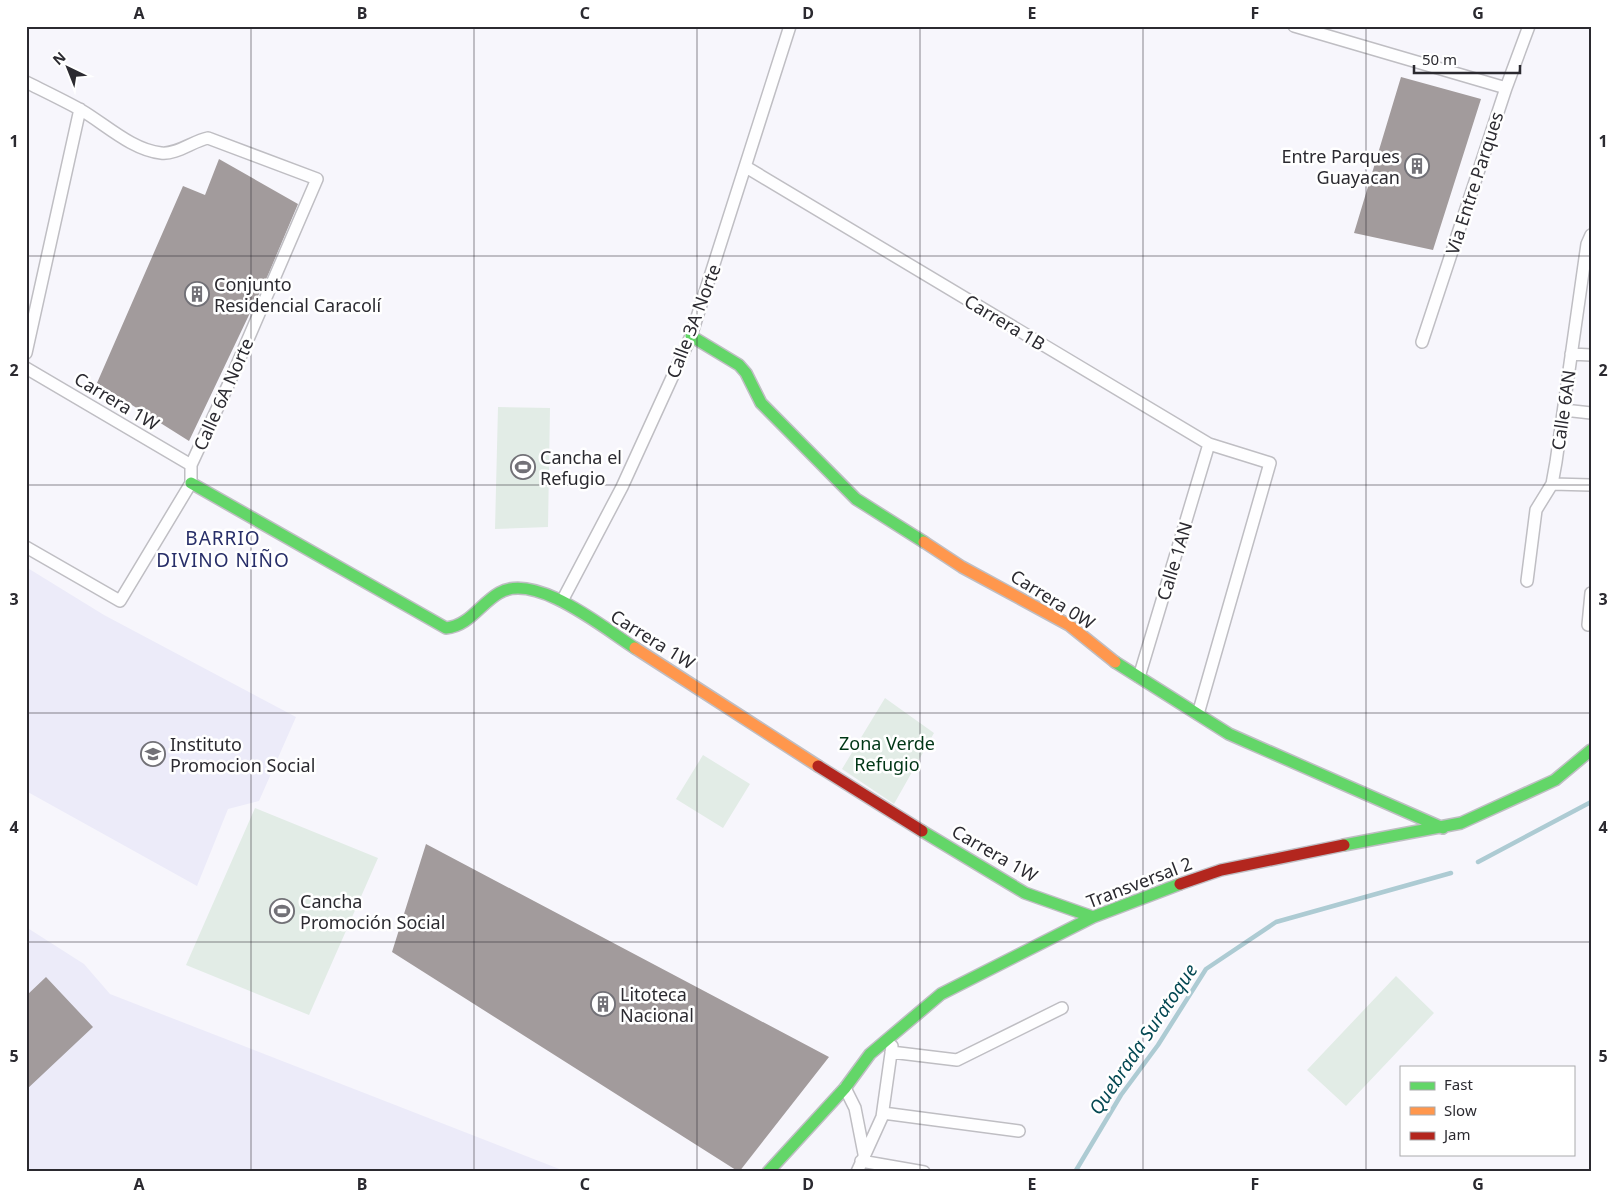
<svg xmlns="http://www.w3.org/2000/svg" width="1617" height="1198" font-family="'Noto Sans',sans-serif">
	<rect width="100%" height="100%" fill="#f7f6fc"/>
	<path fill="#ecebf9" d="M26,567L104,615L296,717L259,801L228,809L197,886L26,791Z
		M26,927L84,964L110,994L567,1172H26Z"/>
	<path fill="#e2ece6" d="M498,407L550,408L548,527L495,529Z
		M885,698L934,733L894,804L842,769Z
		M703,755L750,784L723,828L676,799Z
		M255,808L378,858L309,1015L186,965Z
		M1396,976L1434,1013L1346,1106L1307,1070Z"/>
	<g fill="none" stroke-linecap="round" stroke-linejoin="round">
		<path stroke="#adcbd3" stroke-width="4.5" d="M1478,862L1591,802
			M1075,1172L1121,1095L1158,1045L1206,969L1276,922L1451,873"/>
	</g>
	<path fill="#a29b9c" d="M1401,77L1481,99L1433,250L1354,233Z
		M219,159L298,204L268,275L189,441L97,383L183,186L205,195Z
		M426,844L829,1057L739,1172L392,952Z
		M46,977L93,1027L26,1090V996Z"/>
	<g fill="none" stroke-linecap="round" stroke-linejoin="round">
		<defs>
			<path id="street" d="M1294,26L1506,88
				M26,82C44,91 63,100 81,110C105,124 132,150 161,153C176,155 193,141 208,138L317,179L230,381L191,465V483L120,601L26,547
				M746,167L1209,444L1270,463L1198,714
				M1422,342L1506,88L1529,26
				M26,353L80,109
				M1571,354L1591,355
				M26,368L191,465
				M1564,410L1591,413
				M1552,484L1591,485
				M1527,581L1536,510L1552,484L1556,462L1587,244L1591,235
				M562,601L622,487L691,336L790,26
				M1588,625L1591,593
				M1139,677L1209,444
				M891,1052L957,1060L1062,1008
				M845,1088L855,1108L864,1154
				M883,1113L1019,1131
				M861,1161L924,1172
				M857,1172L882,1117L892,1046"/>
			<path id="fast" d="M691,336L739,365L746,373L761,403L856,499L924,542
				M191,483L446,628C469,626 480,604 499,593C535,571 605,629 635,648
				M1115,662L1229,734L1443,828
				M922,831L1025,893L1093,917
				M1344,845L1461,823L1555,780L1591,750
				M768,1172L845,1088L870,1054L941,994L1093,917L1180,884"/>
			<path id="slow" d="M924,542L962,567L1069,625L1115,662
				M635,648L818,766"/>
			<path id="jam" d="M818,766L922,831
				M1180,884L1221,870L1344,845"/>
		</defs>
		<use href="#street" stroke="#bfbec3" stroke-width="14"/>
		<use href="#fast" stroke="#bfbec3" stroke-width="14"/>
		<use href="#slow" stroke="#bfbec3" stroke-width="14"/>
		<use href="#jam" stroke="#bfbec3" stroke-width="14"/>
		<use href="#street" stroke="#fefeff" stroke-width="11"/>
		<use href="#fast" stroke="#63d668" stroke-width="11"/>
		<use href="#slow" stroke="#ff974d" stroke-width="11"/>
		<use href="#jam" stroke="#b3261e" stroke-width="11"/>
	</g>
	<path fill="none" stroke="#2b2a30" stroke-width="1" stroke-opacity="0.55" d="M251,26V1172M474,26V1172M697,26V1172M920,26V1172M1143,26V1172M1366,26V1172M26,256H1591M26,485H1591M26,713H1591M26,942H1591"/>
	<defs>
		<symbol id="building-ring" viewBox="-11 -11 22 22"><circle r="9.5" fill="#fff" stroke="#727177" stroke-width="1.5"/><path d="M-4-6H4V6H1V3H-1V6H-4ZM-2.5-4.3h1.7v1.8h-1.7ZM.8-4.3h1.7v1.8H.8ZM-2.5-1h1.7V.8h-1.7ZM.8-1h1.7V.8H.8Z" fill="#727177"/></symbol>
		<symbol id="stadium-ring" viewBox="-11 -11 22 22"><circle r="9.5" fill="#fff" stroke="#727177" stroke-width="1.5"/><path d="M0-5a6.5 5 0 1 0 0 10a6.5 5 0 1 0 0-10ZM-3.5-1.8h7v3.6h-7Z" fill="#727177"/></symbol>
		<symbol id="school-ring" viewBox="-11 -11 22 22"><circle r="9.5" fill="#fff" stroke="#727177" stroke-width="1.5"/><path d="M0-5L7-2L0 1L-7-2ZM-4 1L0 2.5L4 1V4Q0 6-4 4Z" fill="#727177"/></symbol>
	</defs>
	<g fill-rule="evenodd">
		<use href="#building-ring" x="1403" y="152" width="28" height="28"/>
		<use href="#building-ring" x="183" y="280" width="28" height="28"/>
		<use href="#stadium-ring" x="509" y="453" width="28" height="28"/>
		<use href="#school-ring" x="139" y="740" width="28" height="28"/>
		<use href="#stadium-ring" x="268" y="897" width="28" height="28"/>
		<use href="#building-ring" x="589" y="990" width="28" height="28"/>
	</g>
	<g text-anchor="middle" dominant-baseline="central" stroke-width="5" stroke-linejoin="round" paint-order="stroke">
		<g font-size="18" fill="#2b2a30" stroke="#fff" text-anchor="start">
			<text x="1400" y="156" text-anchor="end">Entre Parques<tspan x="1400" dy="21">Guayacan</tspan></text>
			<text x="214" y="284">Conjunto<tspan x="214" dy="21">Residencial Caracolí</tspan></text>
			<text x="540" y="457">Cancha el<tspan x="540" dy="21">Refugio</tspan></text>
			<text x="170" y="744">Instituto<tspan x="170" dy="21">Promocion Social</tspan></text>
			<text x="300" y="901">Cancha<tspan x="300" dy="21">Promoción Social</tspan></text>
			<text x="620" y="994">Litoteca<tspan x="620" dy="21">Nacional</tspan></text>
		</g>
		<g font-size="18" fill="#2b2a30" stroke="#fff">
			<text transform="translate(1474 183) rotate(-72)">Via Entre Parques</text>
			<text transform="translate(693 321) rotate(-69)">Calle 3A Norte</text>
			<text transform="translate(1005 322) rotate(31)">Carrera 1B</text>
			<text transform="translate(223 394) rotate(-66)">Calle 6A Norte</text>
			<text transform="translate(117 401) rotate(31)">Carrera 1W</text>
			<text transform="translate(1563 410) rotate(-82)">Calle 6AN</text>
			<text transform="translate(1174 561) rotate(-73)">Calle 1AN</text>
			<text transform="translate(1053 599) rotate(32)">Carrera 0W</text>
			<text transform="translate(653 639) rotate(32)">Carrera 1W</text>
			<text transform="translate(995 853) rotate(30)">Carrera 1W</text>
			<text transform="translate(1139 882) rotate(-21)">Transversal 2</text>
		</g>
		<g font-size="18" fill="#003616" stroke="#fff">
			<text x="887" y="743">Zona Verde<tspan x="887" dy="21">Refugio</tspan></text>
		</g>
		<g font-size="19" letter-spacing="1" fill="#282f69" stroke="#fff">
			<text x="223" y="538">BARRIO<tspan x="223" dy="22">DIVINO NIÑO</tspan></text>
		</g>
		<g font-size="19" font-style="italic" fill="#044853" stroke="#fff">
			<text transform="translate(1143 1039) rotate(-56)">Quebrada Suratoque</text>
		</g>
	</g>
	<rect width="1617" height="1198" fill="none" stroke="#ffffff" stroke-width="55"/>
	<rect x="1400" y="1066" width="175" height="90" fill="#ffffff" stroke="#aaaaac"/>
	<rect x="1410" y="1082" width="25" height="8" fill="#63d668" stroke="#aaaaac"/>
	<text x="1444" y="1090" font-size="15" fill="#2b2a30">Fast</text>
	<rect x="1410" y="1107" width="25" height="8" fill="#ff974d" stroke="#aaaaac"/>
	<text x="1444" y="1116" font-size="15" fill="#2b2a30">Slow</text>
	<rect x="1410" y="1132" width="25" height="8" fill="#b3261e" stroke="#aaaaac"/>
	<text x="1444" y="1140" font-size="15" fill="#2b2a30">Jam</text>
	<g transform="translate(68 68) rotate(317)" stroke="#ffffff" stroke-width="4" paint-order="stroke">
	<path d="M0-4L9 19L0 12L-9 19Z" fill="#2b2a30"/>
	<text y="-8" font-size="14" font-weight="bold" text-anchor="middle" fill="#2b2a30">N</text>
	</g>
	<path d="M1414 65v8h106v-8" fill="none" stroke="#2b2a30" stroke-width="2.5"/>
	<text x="1422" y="65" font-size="15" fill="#2b2a30" stroke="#ffffff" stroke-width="4" paint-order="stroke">50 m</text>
	<rect x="28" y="28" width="1562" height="1142" fill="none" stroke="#2b2a30" stroke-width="2"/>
	<g font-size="16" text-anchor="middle" font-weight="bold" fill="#2b2a30">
		<text x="139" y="19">A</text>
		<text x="362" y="19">B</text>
		<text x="585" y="19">C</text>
		<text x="808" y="19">D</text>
		<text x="1032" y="19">E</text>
		<text x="1255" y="19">F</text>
		<text x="1478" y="19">G</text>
		<text x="14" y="147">1</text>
		<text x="1603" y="147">1</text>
		<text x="14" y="376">2</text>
		<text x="1603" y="376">2</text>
		<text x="14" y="605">3</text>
		<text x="1603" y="605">3</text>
		<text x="14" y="833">4</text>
		<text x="1603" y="833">4</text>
		<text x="14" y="1062">5</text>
		<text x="1603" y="1062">5</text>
		<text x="139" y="1190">A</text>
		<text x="362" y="1190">B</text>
		<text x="585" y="1190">C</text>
		<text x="808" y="1190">D</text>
		<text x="1032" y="1190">E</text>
		<text x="1255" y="1190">F</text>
		<text x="1478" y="1190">G</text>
	</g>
</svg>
